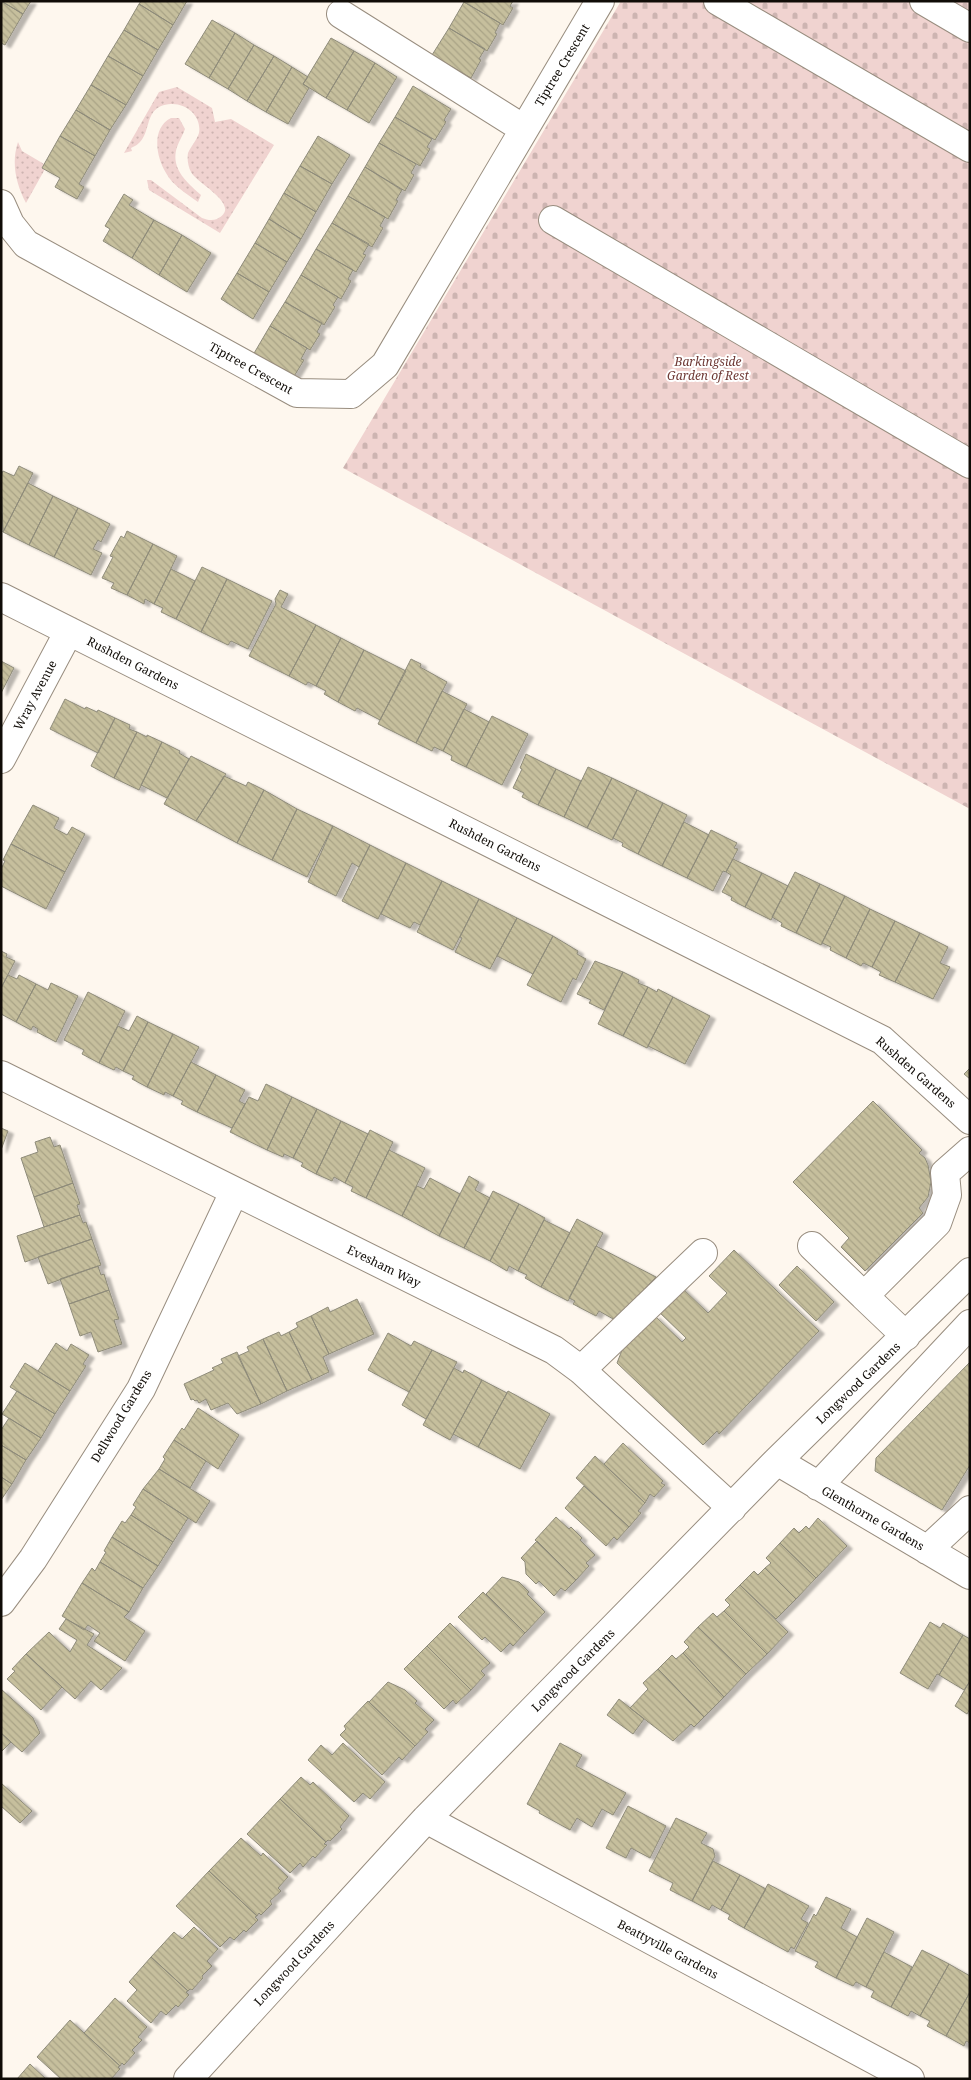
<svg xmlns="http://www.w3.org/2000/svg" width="971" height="2080" font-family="'Noto Serif',serif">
	<defs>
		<pattern id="grass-dots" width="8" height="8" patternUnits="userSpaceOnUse" patternTransform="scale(1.25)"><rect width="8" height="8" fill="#f0d3d0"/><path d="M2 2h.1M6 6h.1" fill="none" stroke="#cdb4b1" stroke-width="1.8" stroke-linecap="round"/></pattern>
		<pattern id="cemetery-stones" width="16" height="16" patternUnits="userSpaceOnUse" patternTransform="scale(1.25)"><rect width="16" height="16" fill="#f0d3d0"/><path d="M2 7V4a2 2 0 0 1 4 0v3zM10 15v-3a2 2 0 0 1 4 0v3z" fill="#cdb4b1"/></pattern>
		<pattern id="building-back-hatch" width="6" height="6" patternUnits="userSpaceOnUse" patternTransform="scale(1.25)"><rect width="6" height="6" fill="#c6bf9d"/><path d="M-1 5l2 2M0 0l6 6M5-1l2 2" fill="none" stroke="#a9a386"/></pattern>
		<filter id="shadow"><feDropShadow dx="5.5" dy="3" stdDeviation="1" flood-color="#0004"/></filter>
	</defs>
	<rect width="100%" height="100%" fill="#fef7ee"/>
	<path fill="url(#grass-dots)" d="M177,87L212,108L215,122L231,119L274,145L220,233L149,190L147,180H151L202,218C207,220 212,221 217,219C244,206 196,183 191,172C188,166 187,159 188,153C191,146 197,140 199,133C202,117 187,103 171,104C139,106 156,139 131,148L132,151L124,153L159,92Z
		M171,118H179L185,129C183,135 179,141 177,147C170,169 187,182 201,195L198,202C187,194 172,185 166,173C156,157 151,128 171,118Z
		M18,142L22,151L44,164L42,168L45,169L26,203C16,184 11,163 18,142Z"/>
	<path fill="url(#cemetery-stones)" d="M621,1H970V809L343,468Z"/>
	<path fill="url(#building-back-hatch)" stroke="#8e8b7a" filter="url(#shadow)" d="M1,1H31L23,14Z
		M1,1L23,14L5,45L1,43Z
		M141,1H187L173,25L139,4Z
		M513,1L510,6L513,8L503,25L464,2Z
		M464,2L500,23L495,33L497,34L487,51L449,28Z
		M139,4L173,25L158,50L124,30Z
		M212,20L235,33L209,78L185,64Z
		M449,28L485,49L479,59L481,60L471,78L432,55Z
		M124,30L158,50L143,76L108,56Z
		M235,33L254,45L228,89L209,78Z
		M331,38L354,51L326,98L303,84Z
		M254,45L274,56L247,101L228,89Z
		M354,51L375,63L347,110L326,98Z
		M108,56L143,76L126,105L91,85Z
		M274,56L292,67L266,112L247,101Z
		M375,63L397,77L369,123L347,110Z
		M292,67L308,77L303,84L309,88L288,124L266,112Z
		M91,85L126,105L110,130L76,110Z
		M413,86L451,109L444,120L446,122L435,140L395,117Z
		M76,110L110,130L95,156L60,136Z
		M395,117L432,139L427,147L430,149L420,166L379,143Z
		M60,136L95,156L79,184L84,187L77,199L55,187L60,178L42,168Z
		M318,136L350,155L332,184L300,166Z
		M379,143L416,164L411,173L414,175L405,191L365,167Z
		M300,166L332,184L316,212L284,193Z
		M365,167L402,190L396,200L398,201L388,219L348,196Z
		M284,193L316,212L301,239L269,219Z
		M124,194L133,200L129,205L154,220L132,258L103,241L110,229L105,226Z
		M348,196L385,217L380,226L383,228L372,247L332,223Z
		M269,219L301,239L287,262L255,243Z
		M154,220L182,235L159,275L132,258Z
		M332,223L369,244L363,254L366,255L356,272L316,249Z
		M182,235L211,253L187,292L159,275Z
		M255,243L287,262L269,292L237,273Z
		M316,249L353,270L348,279L351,281L341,299L301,275Z
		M237,273L269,292L253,319L221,299Z
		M301,275L338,297L333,305L335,307L324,325L285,302Z
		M285,302L322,323L317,332L320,334L310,350L270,326Z
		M270,326L307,348L301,359L304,360L293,378L253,355Z
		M19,466L33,473L3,532L1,475L3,471L14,476Z
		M28,483L53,496L29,545L3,532Z
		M53,496L78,508L54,557L29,545Z
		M78,508L110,524L101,542L98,540L93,549L102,553L91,575L54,557Z
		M127,531L153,544L127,595L111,588L114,583L102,578L113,557L110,556L121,536L124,538Z
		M153,544L177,556L154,604L145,599L144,604L127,595Z
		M202,567L227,579L201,632L176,619Z
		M171,569L195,581L176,619L161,612L163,608L154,604Z
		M227,579L272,601L248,649L231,641L228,645L201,632Z
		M280,590L288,594L281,607L316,625L289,676L249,656L276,604L275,599Z
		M316,625L341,638L316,686L308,682L306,685L289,676Z
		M341,638L364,650L338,702L324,694L326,691L316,686Z
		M364,650L406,671L380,720L357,708L355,711L338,702Z
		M411,659L421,664L420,667L447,682L416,743L378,724Z
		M1,661L14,668L1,693Z
		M442,691L467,704L443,751L434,747L432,751L416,743Z
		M65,699L85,709L86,707L97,712L98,710L115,718L98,753L50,729Z
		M464,709L489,722L466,767L451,760L452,756L443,751Z
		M492,716L528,734L502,785L466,767Z
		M115,718L130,725L129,729L137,732L114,778L91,766Z
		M137,732L147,737V735L162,742L139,790L114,778Z
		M162,742L180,751L179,753L189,759L167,798L141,785Z
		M526,754L556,769L538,805L522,797L524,793L513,788L522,769L520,768Z
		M191,756L226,774L196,821L164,804Z
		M588,767L612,778L587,828L564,817Z
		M556,769L581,781L564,817L538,805Z
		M224,776L246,786L248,782L264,790L237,843L196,821Z
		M612,778L637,790L612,840L587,828Z
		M264,790L297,809L272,860L237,843Z
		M637,790L663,803L638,854L622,846L623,843L613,838Z
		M663,803L687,815L662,866L638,854Z
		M33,805L59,818L54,828L67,835L72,827L85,834L65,872L11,844Z
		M297,809L333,826L307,877L272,860Z
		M684,822L709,835L687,878L662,866Z
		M333,826L370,845L359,867L352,863L336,896L308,882Z
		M711,830L737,843L734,848L738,849L726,872L723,871L713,891L687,878Z
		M11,844L65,872L46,909L1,886V869L5,861L3,860Z
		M370,845L406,863L378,919L342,901Z
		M733,859L762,873L745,907L731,900L732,897L722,892L731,875L726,872Z
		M406,863L442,881L420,925L414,922L410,928L381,914Z
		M795,872L820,884L796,933L781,926L782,923L772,917Z
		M762,873L788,886L771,920L745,907Z
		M442,881L479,899L453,950L417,932Z
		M820,884L845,896L821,945L796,933Z
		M845,896L870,909L846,958L830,950L831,947L822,943Z
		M479,899L517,918L490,969L455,952L462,938L460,937Z
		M870,909L895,921L872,967L863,963L861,966L846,958Z
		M517,918L553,936L533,974L497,956Z
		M895,921L920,933L895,982L879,975L881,972L872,967Z
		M920,933L948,947L940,963L950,967L933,999L895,982Z
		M553,936L578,951L577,954L586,959L576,980L573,978L561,1002L527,985Z
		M1,951L7,954L6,957L15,961L1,988Z
		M595,961L623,972L604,1010L589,1003L591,1000L577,994Z
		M623,972L639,980L638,983L648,987L623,1036L598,1024Z
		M8,975L17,979L19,975L36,984L16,1022L1,1014V988Z
		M51,983L78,996L56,1042L37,1032L38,1029L33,1026L31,1030L16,1022L36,984L48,990Z
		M648,987L657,992L658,989L673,997L647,1048L623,1036Z
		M88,992L125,1011L99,1063L82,1054L84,1050L64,1040Z
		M673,997L710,1016L685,1064L648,1046Z
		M137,1016L148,1022L123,1071L116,1067L114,1070L99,1063L118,1026L129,1031Z
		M148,1022L173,1034L147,1087L132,1079L134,1076L123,1071Z
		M173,1034L199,1047L173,1096L165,1092L164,1095L147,1087Z
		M191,1062L216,1075L197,1112L181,1104L183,1101L173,1096Z
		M970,1068V1079L964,1074Z
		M216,1075L245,1090L239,1101L245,1104L232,1128L197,1112Z
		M266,1084L292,1097L267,1150L230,1132L249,1097L258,1101Z
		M292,1097L317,1109L293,1158L284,1154L283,1157L267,1150Z
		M873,1101L922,1150L919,1153L925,1158L928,1165L931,1182L928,1197L919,1208L923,1213L865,1271L841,1247L849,1238L793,1182Z
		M317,1109L341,1121L316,1174L301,1166L303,1163L293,1158Z
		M341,1121L368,1134L345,1183L334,1177L332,1181L316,1174Z
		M1,1128L8,1131L1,1150Z
		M370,1130L393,1142L366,1198L351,1191L353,1187L345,1183Z
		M50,1137L54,1147L60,1145L73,1183L34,1197L21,1158L38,1152L35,1142Z
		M389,1150L425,1168L402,1216L366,1198Z
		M469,1176L479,1182L475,1190L490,1198L464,1248L439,1236Z
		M430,1178L460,1194L439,1236L402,1216L417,1186L424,1189Z
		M73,1183L80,1204L77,1205L80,1215L44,1227L34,1197Z
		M493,1191L519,1204L490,1261L464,1248Z
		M519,1204L545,1218L518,1271L509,1266L507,1271L490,1261Z
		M80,1215L83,1223L86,1222L92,1239L25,1262L17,1236Z
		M577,1219L603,1233L568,1301L541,1287Z
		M544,1220L570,1233L541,1287L525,1278L527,1275L518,1271Z
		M92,1239L101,1265L48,1284L38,1257Z
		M596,1246L656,1277L615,1320L599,1311L596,1316L573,1304L575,1301L569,1298Z
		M734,1250L819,1331L719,1434L717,1431L703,1445L617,1363L624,1345L654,1315L682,1342L686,1338L657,1310L680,1286L708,1313L727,1293L709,1276Z
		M98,1266L101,1275L104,1274L109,1290L69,1304L60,1279Z
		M797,1266L834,1302L816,1321L779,1285Z
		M109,1290L119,1319L114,1320L122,1344L98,1352L91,1332L80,1336L69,1304Z
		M357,1299L374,1334L329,1354L311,1316L328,1307L330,1312Z
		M311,1316L329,1354L323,1357L329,1372L312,1380L289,1332L298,1327L296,1323Z
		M279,1332L281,1336L289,1332L312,1380L287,1391L263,1339Z
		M388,1333L411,1346L414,1341L432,1350L409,1392L368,1370Z
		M263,1339L287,1391L261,1404L238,1356L249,1351L247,1347Z
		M56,1343L67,1351L71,1344L89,1355L83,1364L86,1366L70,1391L38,1371Z
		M432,1350L457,1362L426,1419L402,1405Z
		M237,1352L261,1404L237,1414L228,1403L211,1410L206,1399L199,1403L197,1400L195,1401L193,1399L191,1400L184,1384L214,1370L212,1368L223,1363L221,1359Z
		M970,1362V1465L942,1510L875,1471L876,1458Z
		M25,1363L70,1391L55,1414L10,1387Z
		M454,1368L463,1373L464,1370L482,1380L450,1440L423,1425Z
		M482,1380L507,1393L478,1447L453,1434Z
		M17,1391L55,1414L41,1438L2,1414Z
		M508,1391L550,1414L520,1469L478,1447Z
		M198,1408L239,1435L218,1469L174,1440L182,1428L184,1430Z
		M9,1418L41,1438L26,1460L1,1445V1430Z
		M174,1440L206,1461L190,1488L159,1469L165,1459L163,1457Z
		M623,1443L663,1481L661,1483L665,1485L654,1497L650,1494L645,1503L604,1464Z
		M1,1445L26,1460L12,1484L1,1477Z
		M595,1456L645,1503L638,1511L641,1513L629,1527L576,1478Z
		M159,1469L210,1501L196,1523L143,1489Z
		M1,1477L12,1484L1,1500Z
		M584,1486L629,1527L617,1540L614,1537L606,1546L565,1508Z
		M143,1489L188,1518L173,1542L131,1515L136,1507L133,1505Z
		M131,1515L173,1542L158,1566L112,1537L122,1521L125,1523Z
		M556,1517L569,1529L571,1527L582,1538L580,1540L595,1555L586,1563L589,1566L576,1580L535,1540Z
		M818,1518L847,1546L816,1578L780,1543L794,1528L799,1533L806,1526L809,1529Z
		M112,1537L158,1566L143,1588L100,1562L106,1552L104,1551Z
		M537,1541L576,1580L565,1591L561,1588L554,1596L539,1581L536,1584L526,1574L525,1562L521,1558Z
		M780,1543L816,1578L796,1599L765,1568L771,1563L766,1558Z
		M100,1562L143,1588L129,1612L82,1583L92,1568L95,1571Z
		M765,1568L796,1599L776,1619L740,1585L754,1571L758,1575Z
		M502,1577L519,1582L529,1592L527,1594L545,1612L525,1633L486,1594Z
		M82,1583L129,1612L124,1617L145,1631L125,1661L94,1641L100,1633L88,1625L84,1630L62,1616Z
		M740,1585L788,1632L767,1654L724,1611L730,1605L725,1600Z
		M483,1592L525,1633L513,1646L510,1643L501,1652L485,1637L482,1640L458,1617Z
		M724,1611L767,1654L746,1674L698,1627L713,1613L717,1617Z
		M66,1619L94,1634L87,1645L122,1668L101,1690L91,1681L75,1699L26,1654L49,1632L70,1652L77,1640L59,1629Z
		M930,1622L940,1628L943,1623L963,1635L939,1675L937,1674L928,1689L900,1673Z
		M450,1623L490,1663L481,1671L485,1675L471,1690L427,1646Z
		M698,1627L746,1674L724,1697L683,1653L689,1647L684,1642Z
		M963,1635L970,1639V1681L964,1690L939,1675Z
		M427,1646L471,1690L456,1704L453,1700L444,1709L404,1669Z
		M683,1653L724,1697L704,1717L658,1669L672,1655L676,1659Z
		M26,1654L62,1687L41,1710L7,1679L15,1671L12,1669Z
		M658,1669L704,1717L694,1727L691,1724L673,1741L630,1708L648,1689L643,1683Z
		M970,1681V1709L967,1714L955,1706Z
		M388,1682L405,1690L417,1701L415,1703L434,1720L425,1729L428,1732L415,1746L369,1702Z
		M1,1689L33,1718L40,1733L22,1752L1,1733Z
		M619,1699L644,1719L633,1734L607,1715Z
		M368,1701L415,1746L402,1760L399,1757L382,1775L340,1735L346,1729L344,1726Z
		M1,1733L11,1742L1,1752Z
		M343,1743L385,1782L370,1799L363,1793L354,1802L308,1760L321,1745L332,1755Z
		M560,1743L582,1755L576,1766L626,1793L613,1815L602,1809L592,1827L577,1818L570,1830L539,1813L540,1811L527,1804Z
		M301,1777L310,1785L313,1782L349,1816L340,1827L342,1829L330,1841L328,1840L326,1842L280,1799Z
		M1,1783L32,1811L20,1823L1,1806Z
		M280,1799L326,1842L324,1844L327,1845L315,1858L313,1856L303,1867L300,1863L290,1873L247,1834Z
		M628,1806L666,1826L650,1858L631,1848L626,1858L606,1848Z
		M676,1818L707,1833L701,1843L713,1849L715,1856L692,1901L670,1890L673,1883L649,1871Z
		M241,1838L261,1856L263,1853L288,1877L278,1888L281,1891L270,1901L272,1904L261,1915L259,1913L257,1916L209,1871Z
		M713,1861L740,1875L721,1910L712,1905L709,1910L692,1901Z
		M209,1871L257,1916L255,1917L258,1920L246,1932L244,1930L234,1940L230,1937L220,1947L176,1906Z
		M740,1875L766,1889L744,1928L728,1919L730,1915L721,1910Z
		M768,1884L809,1906L801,1919L808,1923L794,1949L791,1947L788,1952L744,1928Z
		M826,1897L851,1909L841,1928L857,1937L836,1978L815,1967L818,1962L795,1951L814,1914L816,1916Z
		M867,1918L894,1932L866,1987L856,1982L853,1986L836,1978Z
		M194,1927L218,1949L207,1961L212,1966L202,1976L203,1978L192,1990L190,1989L188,1991L151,1957L174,1932L182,1939Z
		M922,1950L949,1964L920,2016L911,2011L908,2016L891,2007Z
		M884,1952L912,1967L891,2007L871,1997L874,1991L866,1987Z
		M151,1957L188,1991L186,1992L189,1995L178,2007L176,2005L166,2015L161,2011L151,2023L127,2001L137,1990L129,1982Z
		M949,1964L970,1976V1992L946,2036L927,2026L930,2021L920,2016Z
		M970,1992V2043L966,2041L964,2046L946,2036Z
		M115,1998L147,2027L138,2037L142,2040L132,2050L135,2053L124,2065L122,2063L120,2066L84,2033Z
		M70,2020L120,2066L118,2067L120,2069L111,2079H61L37,2057Z
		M30,2064L46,2079H17Z"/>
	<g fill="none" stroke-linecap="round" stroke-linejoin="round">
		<defs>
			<path id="minor" d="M718,1L970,148
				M924,1L970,28
				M341,14L524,129
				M1,204L10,224L26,244L297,393L351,394L385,365L600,1
				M553,220L970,464
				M1,597L882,1040L970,1120
				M1,759L69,631
				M1,1075L554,1350L581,1370L732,1508
				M812,1246L864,1296
				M906,1336L864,1296L937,1223L947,1195L945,1173L970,1151
				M581,1370L703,1253
				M777,1461L970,1575
				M818,1486L970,1324
				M927,1550L970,1510
				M1,1602L33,1559L141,1389L234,1192
				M426,1819L910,2079
				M188,2079L426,1819L777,1461L970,1272"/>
		</defs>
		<use href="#minor" stroke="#988d7f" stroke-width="30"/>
		<use href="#minor" stroke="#fff" stroke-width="28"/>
	</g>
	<g text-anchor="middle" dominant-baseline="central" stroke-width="4" stroke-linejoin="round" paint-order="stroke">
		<g font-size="12" fill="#100c07" stroke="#fff">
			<text transform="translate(562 65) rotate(-59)">Tiptree Crescent</text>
			<text transform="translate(251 368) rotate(29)">Tiptree Crescent</text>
			<text transform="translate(133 663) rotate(27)">Rushden Gardens</text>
			<text transform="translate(35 695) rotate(-62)">Wray Avenue</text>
			<text transform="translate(495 845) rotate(27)">Rushden Gardens</text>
			<text transform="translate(916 1072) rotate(41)">Rushden Gardens</text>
			<text transform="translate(384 1266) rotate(26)">Evesham Way</text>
			<text transform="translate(858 1383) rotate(-44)">Longwood Gardens</text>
			<text transform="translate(121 1416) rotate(-59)">Dellwood Gardens</text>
			<text transform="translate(873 1518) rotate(30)">Glenthorne Gardens</text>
			<text transform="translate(573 1670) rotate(-45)">Longwood Gardens</text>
			<text transform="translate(668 1949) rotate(28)">Beattyville Gardens</text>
			<text transform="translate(294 1963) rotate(-47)">Longwood Gardens</text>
		</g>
		<g font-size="12" font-style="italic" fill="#6e3834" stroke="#fff">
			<text x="708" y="361">Barkingside<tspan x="708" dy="14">Garden of Rest</tspan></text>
		</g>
	</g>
	<rect width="971" height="2080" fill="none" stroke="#100c07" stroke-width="5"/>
</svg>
